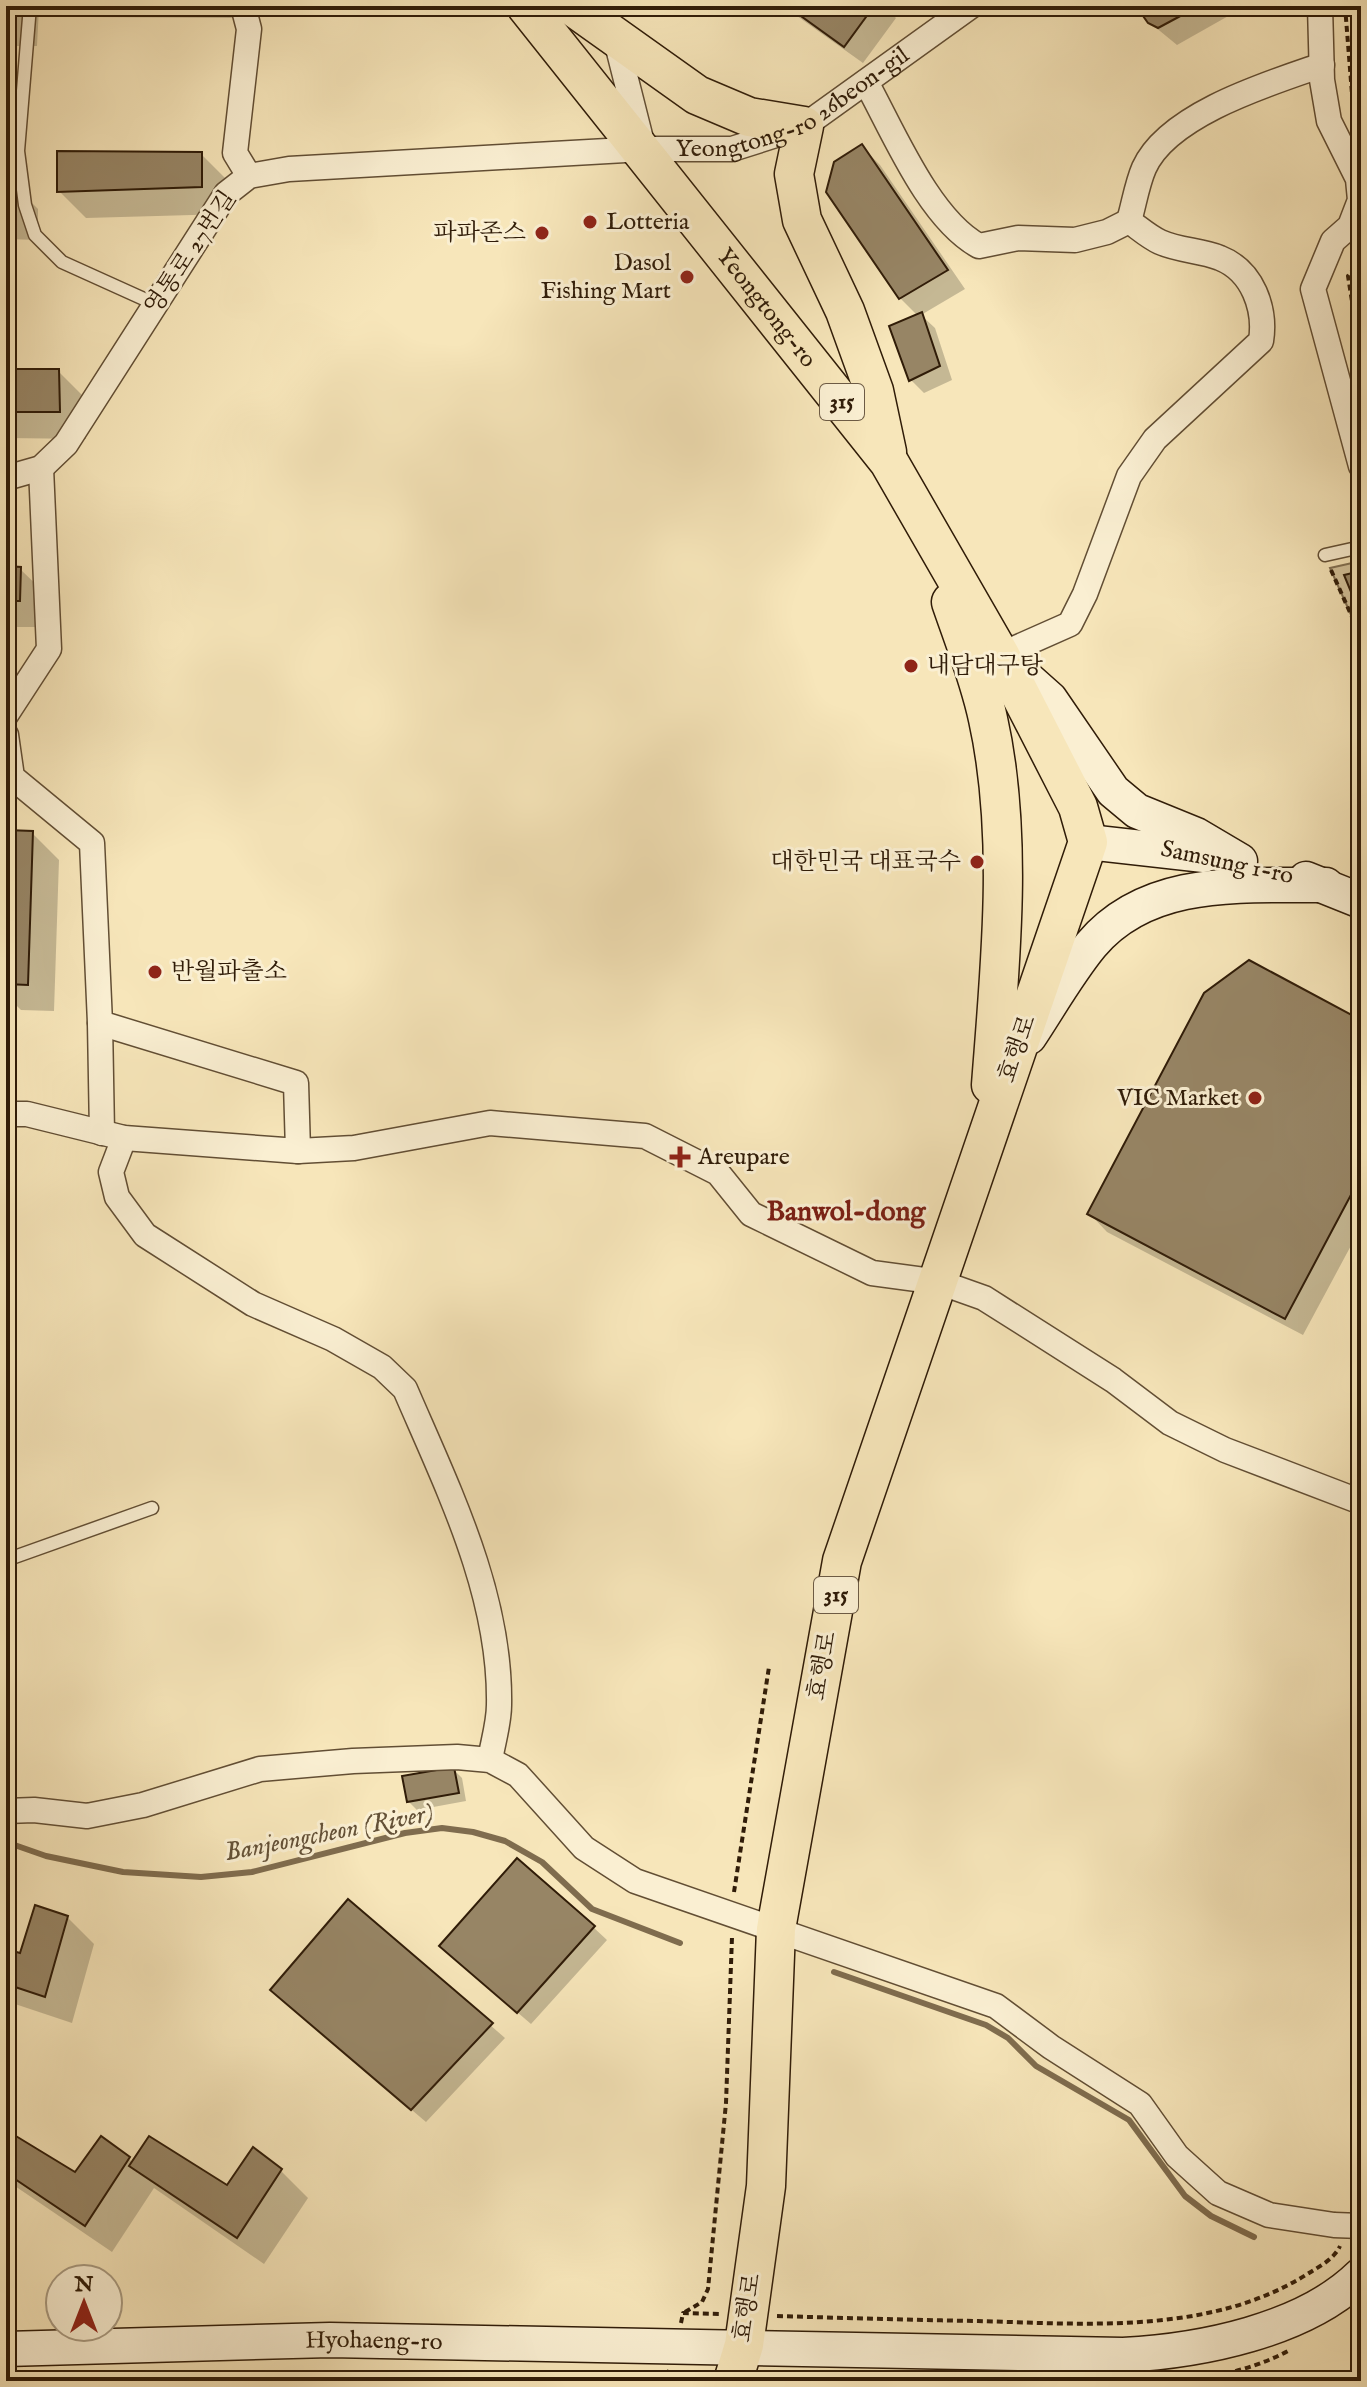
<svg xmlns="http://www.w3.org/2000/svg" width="1367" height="2387" font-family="'IM FELL English','Noto Serif KR',serif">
	<rect width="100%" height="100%" fill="#f7e6ba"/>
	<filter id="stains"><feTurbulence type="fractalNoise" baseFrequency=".0025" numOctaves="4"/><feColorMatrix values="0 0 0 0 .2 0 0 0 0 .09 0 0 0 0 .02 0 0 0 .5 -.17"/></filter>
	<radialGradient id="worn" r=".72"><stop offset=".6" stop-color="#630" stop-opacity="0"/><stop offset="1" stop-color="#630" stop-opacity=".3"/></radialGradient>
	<path fill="#d5c49c" stroke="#827052" stroke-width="2" d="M1361,561V637L1330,568Z"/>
	<path fill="#0003" d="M6,6L39,8L37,46H6Z
		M76,6H231L232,18L87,17Z
		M783,6H884L896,18L863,63Z
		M1138,6H1246L1177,45L1149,22Z
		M862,147L880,165L965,289L921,315L935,328L952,380L924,393L911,380L918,316L900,298Z
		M201,154L228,181V214L86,218L59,191Z
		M6,182H11L38,209V240L6,239Z
		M6,371H58L85,398L86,439L6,438Z
		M6,568L20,569L47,595L46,627H6Z
		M6,832L32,833L59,860L54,1011L21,1010L6,995Z
		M1361,1022V1227L1303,1335L1107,1232L1089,1213Z
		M453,1769L462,1778L466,1801L417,1810L408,1801Z
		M348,1901L505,2038L426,2122L286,2003Z
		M67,1917L94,1944L72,2023L6,2001V1951L21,1956Z
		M593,1927L607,1940L531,2024L455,1959Z
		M6,2132L75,2175L129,2159L133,2163L227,2187L281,2171L308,2198L264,2264L154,2188L112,2252L6,2180Z
		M1348,2377H1361V2381H1348Z"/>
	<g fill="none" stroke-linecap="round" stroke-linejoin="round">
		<path stroke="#7f6c4e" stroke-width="6" d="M6,1842L46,1856L123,1872L201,1877L252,1872L405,1833L442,1828L473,1832L505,1841L542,1862L592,1909L680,1943
			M834,1972L986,2025L1008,2038L1036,2066L1129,2120L1185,2196L1211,2216L1254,2237"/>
	</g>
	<path fill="#978565" stroke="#301c08" stroke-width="2" d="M787,6H874L844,47Z
		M1136,6H1199L1158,28L1148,23Z
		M862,144L948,270L899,299L826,192L834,162Z
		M57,151L202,152V187L57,192Z
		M6,180H12V214H6Z
		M922,312L940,366L909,381L889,326Z
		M6,369H59L60,412H6Z
		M6,566L21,567L20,601H6Z
		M1361,571V616L1344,575Z
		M6,830L33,831L28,985L6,984Z
		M1249,960L1361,1020V1176L1285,1319L1087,1214L1204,993Z
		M454,1767L459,1793L407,1802L402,1776Z
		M517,1858L595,1926L517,2013L439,1946Z
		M348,1899L493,2023L411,2110L270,1990Z
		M35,1905L68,1916L45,1997L6,1984V1949L20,1953Z
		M6,2130L75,2172L101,2136L130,2157L85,2226L6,2173Z
		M149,2136L227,2185L253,2147L282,2169L237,2238L129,2166Z"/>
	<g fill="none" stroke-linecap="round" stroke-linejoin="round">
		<defs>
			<path id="lane" d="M30,6L18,151L25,205L35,235L62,262L155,304
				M1341,397L1361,392
				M1325,555L1361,547
				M6,1560L152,1508"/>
			<g id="street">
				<path d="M243,6L249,29L235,153L249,176"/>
				<path d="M1320,6L1322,80L1329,121L1358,179L1360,200L1350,226L1333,241L1313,289L1361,466"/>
				<path d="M616,40L642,143"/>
				<path d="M866,82C893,131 929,219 979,246L1018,238L1075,240L1107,232L1129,221C1139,228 1149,237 1160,242C1180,251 1201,250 1220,258C1253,271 1266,309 1261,341L1155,439L1129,476L1085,594L1070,624L1000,655"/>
				<path d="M1129,221C1134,204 1137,184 1144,168C1168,114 1270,83 1322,65"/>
				<path id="s1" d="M6,478L41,468L66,444L226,194L249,176L289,169L643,149H732L804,126L971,6"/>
				<path d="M6,715L49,649L41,468"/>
				<path d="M6,735L12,777L92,843L100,1023L296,1083L298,1151"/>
				<path d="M100,1023L102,1133"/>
				<path d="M6,1114H27L124,1138L298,1151L354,1148L490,1123L645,1136L718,1173L751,1214L872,1273L939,1282L984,1298L1113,1380L1170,1423L1225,1450L1361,1502"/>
				<path d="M124,1138L111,1172L117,1197L145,1235L253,1304L333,1339L382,1367L405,1389C448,1489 501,1594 499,1705C499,1723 493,1742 490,1760"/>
				<path d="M6,1811L34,1810L87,1816L143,1805L260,1769L353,1761L457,1757L490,1760L518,1775L584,1848L635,1881L996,2006L1051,2047L1140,2104L1177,2156L1218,2193L1269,2215L1334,2225L1361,2226"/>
			</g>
			<g id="secondary">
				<path d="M1004,658L1050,699L1113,791L1137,811L1196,835L1240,861"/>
				<path d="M1088,842L1204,855"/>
				<path d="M1306,879L1361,901"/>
				<path d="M1029,1037C1049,1007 1068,973 1091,945C1149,876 1244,886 1326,885"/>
				<path id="s2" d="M6,2349L330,2340L1123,2355C1200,2351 1304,2331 1361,2275"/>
			</g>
			<g id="primary">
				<path id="s3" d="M526,6L889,462L1000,655L1078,807L1088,842L842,1561L776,1929L766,2186L744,2345L733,2381"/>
				<path d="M572,6L697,95L749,117L804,126L794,174L802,220L845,311L874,391L887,452"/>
				<path d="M951,602C964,640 980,680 988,719C1014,836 1000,967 991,1085"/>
			</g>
		</defs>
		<use href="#lane" stroke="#624e34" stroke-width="15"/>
		<use href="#street" stroke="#624e34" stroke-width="27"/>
		<use href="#secondary" stroke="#301c08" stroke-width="37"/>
		<use href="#primary" stroke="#301c08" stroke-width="41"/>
		<path stroke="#301c08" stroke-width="4" stroke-dasharray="6 4" stroke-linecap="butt" d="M1345,6L1354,119
			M1350,77L1361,74
			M1361,259L1348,276L1361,359
			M1331,570L1361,637
			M734,1892L769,1667
			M685,2312L702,2302L708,2289L726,2103L732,1937
			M777,2316C844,2318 911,2320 978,2321C1088,2324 1212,2335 1309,2273C1320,2266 1334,2259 1340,2246
			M681,2323L683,2313L720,2314
			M669,2370L667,2379L705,2377
			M1166,2380C1209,2379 1250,2371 1288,2351"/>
		<use href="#lane" stroke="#faefd2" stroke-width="12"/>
		<use href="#street" stroke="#faefd2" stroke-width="24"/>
		<use href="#secondary" stroke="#faefd2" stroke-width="34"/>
		<use href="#primary" stroke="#f7e6ba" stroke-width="38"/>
	</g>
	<g fill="#8f2418" stroke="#faefd2" stroke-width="3">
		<circle cx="590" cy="222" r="8"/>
		<circle cx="542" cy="233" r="8"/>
		<circle cx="687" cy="277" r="8"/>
		<circle cx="911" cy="666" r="8"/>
		<circle cx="977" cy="862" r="8"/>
		<circle cx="155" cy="972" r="8"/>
		<circle cx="1255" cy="1098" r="8"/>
		<path d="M676 1145h8v8h8v8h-8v8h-8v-8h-8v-8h8z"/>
	</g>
	<g text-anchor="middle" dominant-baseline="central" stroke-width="6" stroke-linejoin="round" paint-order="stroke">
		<g fill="#faefd2" stroke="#6d5b45" stroke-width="2">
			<rect x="820" y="384" width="44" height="36" rx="6"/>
			<rect x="814" y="1577" width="44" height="36" rx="6"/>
		</g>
		<g font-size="22" font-weight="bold" fill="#301c08">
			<text x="842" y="402">315</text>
			<text x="836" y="1595">315</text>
		</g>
		<g font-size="24" fill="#301c08" stroke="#faefd2">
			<text stroke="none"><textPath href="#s1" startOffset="954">Yeongtong-ro 26beon-gil</textPath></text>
			<text transform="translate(191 253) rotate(-56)">영통로 27번길</text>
			<text stroke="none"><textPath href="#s3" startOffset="386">Yeongtong-ro</textPath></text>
			<text transform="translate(1227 863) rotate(12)">Samsung 1-ro</text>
			<text transform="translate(1018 1049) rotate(-71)">효행로</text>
			<text transform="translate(823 1666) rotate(-80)">효행로</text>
			<text transform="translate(748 2308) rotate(-81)">효행로</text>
			<text stroke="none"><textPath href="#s2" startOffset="368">Hyohaeng-ro</textPath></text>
		</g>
		<g font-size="24" fill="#301c08" stroke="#faefd2" text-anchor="start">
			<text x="606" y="222">Lotteria</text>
			<text x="526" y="233" text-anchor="end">파파존스</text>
			<text x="671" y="263" text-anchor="end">Dasol<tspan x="671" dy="28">Fishing Mart</tspan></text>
			<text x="927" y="666">내담대구탕</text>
			<text x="961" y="862" text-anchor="end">대한민국 대표국수</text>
			<text x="171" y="972">반월파출소</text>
			<text x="1239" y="1098" text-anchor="end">VIC Market</text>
			<text x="698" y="1157">Areupare</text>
		</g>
		<g font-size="26" font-style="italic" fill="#645137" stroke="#faefd2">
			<text transform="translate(329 1833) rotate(-11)">Banjeongcheon (River)</text>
		</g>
		<g font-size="28" font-weight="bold" fill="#7a1f14" stroke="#faefd2">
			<text x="846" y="1212">Banwol-dong</text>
		</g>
	</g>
	<rect width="1367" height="2387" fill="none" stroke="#f7e6ba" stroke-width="32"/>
	<rect x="8" y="8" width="1351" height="2371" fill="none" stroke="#301c08" stroke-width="4"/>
	<rect x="16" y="16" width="1335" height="2355" fill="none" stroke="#301c08" stroke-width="2"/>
	<g transform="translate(84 2303)"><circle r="38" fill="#faefd2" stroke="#a99b81" stroke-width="2"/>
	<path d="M0-6L14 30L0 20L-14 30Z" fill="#8f2418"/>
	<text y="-12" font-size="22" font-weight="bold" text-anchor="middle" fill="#301c08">N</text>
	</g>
	<rect width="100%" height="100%" filter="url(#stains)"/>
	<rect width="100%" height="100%" fill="url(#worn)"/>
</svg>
